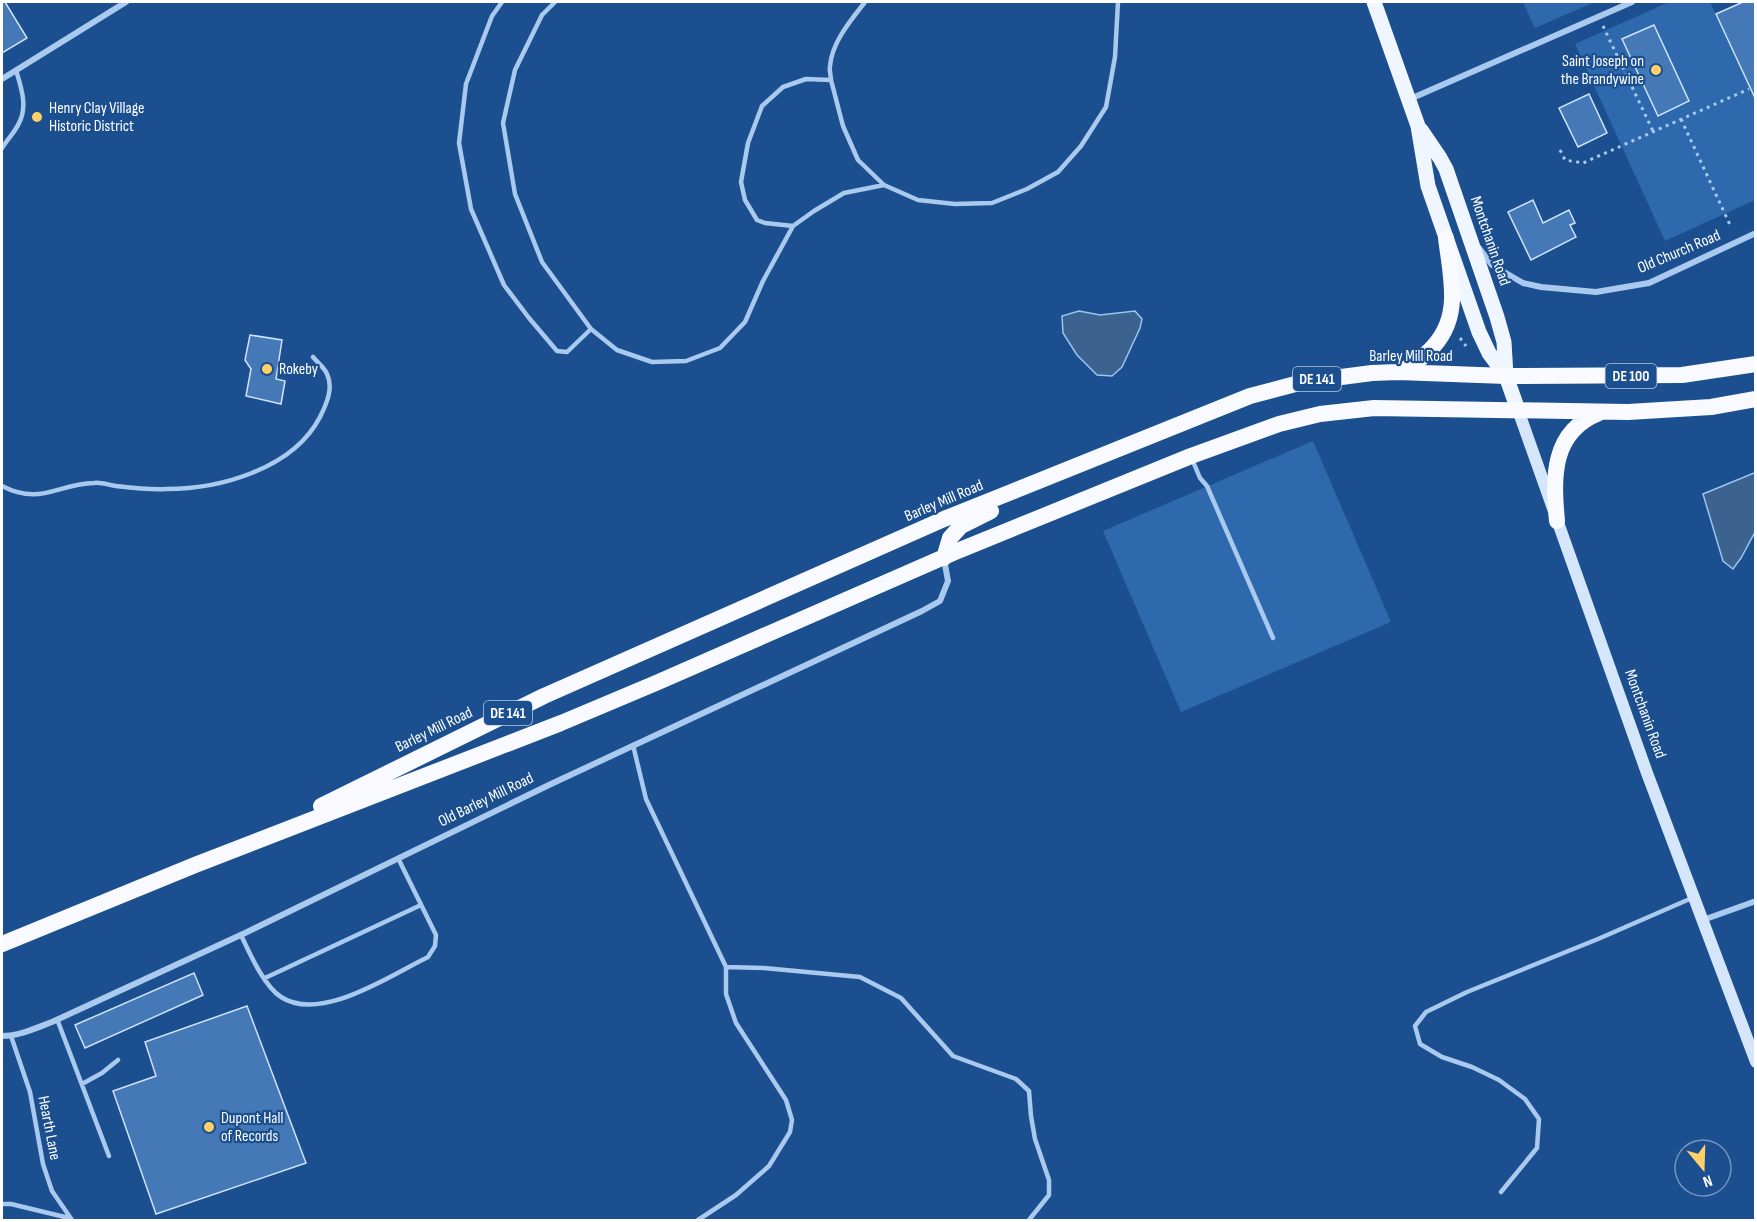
<svg xmlns="http://www.w3.org/2000/svg" width="1757" height="1222" font-family="'Sofia Sans Condensed',sans-serif">
	<rect width="100%" height="100%" fill="#1b4f8f"/>
	<path fill="#2e69ad" d="M1523,2H1595L1535,28Z
		M1669,2H1710L1755,98V200L1665,241L1575,44Z
		M1313,441L1391,622L1181,712L1103,531Z"/>
	<path fill="#3c6290" stroke="#9cc4f0" stroke-width="1.5" d="M1079,311L1100,315L1135,311L1142,319L1140,328L1122,367L1112,376L1097,375L1077,355L1063,333L1062,316Z
		M1754,473H1756L1755,532L1741,558L1733,569L1723,561L1703,494Z"/>
	<path fill="#4478b7" stroke="#cfe3fa" stroke-width="1.5" d="M2,2H5L27,38L2,53Z
		M1743,2H1755V98L1716,14Z
		M1654,25L1689,101L1658,116L1622,39Z
		M1589,94L1607,133L1578,147L1559,108Z
		M1533,200L1543,223L1569,210L1575,223L1570,225L1576,237L1531,260L1508,212Z
		M250,335L282,340L276,379L285,381L281,404L246,396L251,369L245,360Z
		M194,973L203,995L85,1048L75,1025Z
		M247,1006L306,1163L156,1214L113,1091L156,1076L145,1042Z"/>
	<g fill="none" stroke-linecap="round" stroke-linejoin="round">
		<path stroke="#a9c9ee" stroke-width="3" stroke-dasharray="3 4.5" stroke-linecap="butt" d="M1603,26L1653,131
			M1681,119L1731,227
			M1560,150L1565,160L1583,163L1749,89
			M1460,338L1466,346"/>
		<path stroke="#a9c9ee" stroke-width="4.5" d="M502,2L492,16L466,84L459,143L471,209L504,285L529,318L557,351L567,352L591,329
			M555,2L542,15L515,70L503,123L515,194L542,262L591,329L617,350L652,362L686,361L720,348L745,322L763,281L793,226
			M831,80C831,76 829,70 830,66C832,42 851,20 865,2
			M2,148C7,140 15,132 19,123C28,106 21,87 16,70
			M884,185L844,193L814,211L793,226L765,223L757,220L745,200L741,182L748,143L762,106L783,87L806,79L831,80L843,126L858,160L884,185L918,200L955,204L992,203L1027,189L1058,172L1081,146L1106,107L1115,57L1118,2
			M1192,459L1200,478L1207,486L1273,638
			M2,486C41,506 56,484 94,483C101,482 109,485 116,486C133,488 149,490 166,489C220,489 293,469 320,417C326,405 334,388 327,374C325,368 317,362 313,357
			M633,745L646,799L726,967L764,968L860,977L901,998L953,1056L1016,1079L1029,1091L1031,1116L1035,1139L1049,1180V1195L1029,1220
			M241,935C250,954 264,986 281,997C321,1023 391,975 428,957L435,946L436,935L398,858
			M265,978L421,905
			M57,1019L109,1156
			M11,1036L30,1092L43,1164L52,1191L72,1220
			M82,1084L102,1073L118,1060
			M1501,1192L1537,1148L1539,1119L1525,1099L1499,1080L1472,1067L1442,1057L1420,1044L1415,1026L1426,1012L1467,992L1598,939L1692,898
			M2,1204H11L69,1218
			M698,1220L736,1195L769,1166L790,1132L792,1120L786,1100L736,1023L726,994V967"/>
		<path stroke="#a9c9ee" stroke-width="6" d="M2,79L126,2
			M1410,99L1632,2
			M1479,248L1492,265L1523,283L1541,287L1596,292L1649,283L1756,233
			M1703,920L1756,901
			M2,1036C19,1036 36,1028 52,1022L245,933L551,784L922,611L940,601L948,581L944,559"/>
		<path stroke="#d6e6fa" stroke-width="12" d="M1518,410L1647,773L1756,1062"/>
		<path stroke="#f0f6ff" stroke-width="15" d="M1374,2L1418,126L1428,186L1479,332L1489,353L1506,376
			M1421,130L1440,158L1446,169L1497,317L1504,342L1506,376L1518,410"/>
		<path stroke="#f8faff" stroke-width="16" d="M1399,372C1411,367 1420,360 1429,351C1463,319 1451,279 1446,238
			M1557,521C1553,478 1551,432 1599,413
			M944,558L950,538L961,526L991,511
			M321,806L544,696L944,519L1250,396L1303,382L1372,373L1398,372L1506,376L1682,375L1756,364
			M2,944L195,865L561,723L656,683L960,550L1191,456L1279,424L1320,414L1374,408L1628,412L1711,407L1756,399"/>
	</g>
	<g fill="#ffd166" stroke="#1b4f8f" stroke-width="2">
		<circle cx="1656" cy="70" r="6"/>
		<circle cx="37" cy="117" r="6"/>
		<circle cx="267" cy="369" r="6"/>
		<circle cx="209" cy="1127" r="6"/>
	</g>
	<g text-anchor="middle" dominant-baseline="central" stroke-width="4.5" stroke-linejoin="round" paint-order="stroke">
		<g fill="#1b4f8f" stroke="#bbcadd" stroke-width="1.5">
			<rect x="1605.5" y="364" width="51" height="24" rx="4.5"/>
			<rect x="1293" y="367" width="48" height="24" rx="4.5"/>
			<rect x="484" y="701" width="48" height="24" rx="4.5"/>
		</g>
		<g font-size="15" font-weight="bold" fill="#fff">
			<text x="1631" y="376">DE 100</text>
			<text x="1317" y="379">DE 141</text>
			<text x="508" y="713">DE 141</text>
		</g>
		<g font-size="16" fill="#fff" stroke="#1b4f8f" text-anchor="start">
			<text x="1644" y="61" text-anchor="end">Saint Joseph on<tspan x="1644" dy="18">the Brandywine</tspan></text>
			<text x="49" y="108">Henry Clay Village<tspan x="49" dy="18">Historic District</tspan></text>
			<text x="279" y="369">Rokeby</text>
			<text x="221" y="1118">Dupont Hall<tspan x="221" dy="18">of Records</tspan></text>
		</g>
		<g font-size="16" fill="#fff" stroke="#1b4f8f">
			<text transform="translate(1490 241) rotate(71)">Montchanin Road</text>
			<text transform="translate(1679 252) rotate(-23)">Old Church Road</text>
			<text x="1411" y="356">Barley Mill Road</text>
			<text transform="translate(944 501) rotate(-23)">Barley Mill Road</text>
			<text transform="translate(1645 714) rotate(70)">Montchanin Road</text>
			<text transform="translate(434 730) rotate(-26)">Barley Mill Road</text>
			<text transform="translate(486 800) rotate(-26)">Old Barley Mill Road</text>
			<text transform="translate(49 1128) rotate(79)">Hearth Lane</text>
		</g>
	</g>
	<rect width="1757" height="1222" fill="none" stroke="#ffffff" stroke-width="6"/>
	<g transform="translate(1703 1168) rotate(161)"><circle r="28" fill="#1b4f8f" stroke="#7695bc" stroke-width="1.5"/>
	<path d="M0-4.5L10 22L0 15L-10 22Z" fill="#ffd166"/>
	<text y="-9" font-size="16" font-weight="bold" text-anchor="middle" fill="#ffffff">N</text>
	</g>
</svg>
